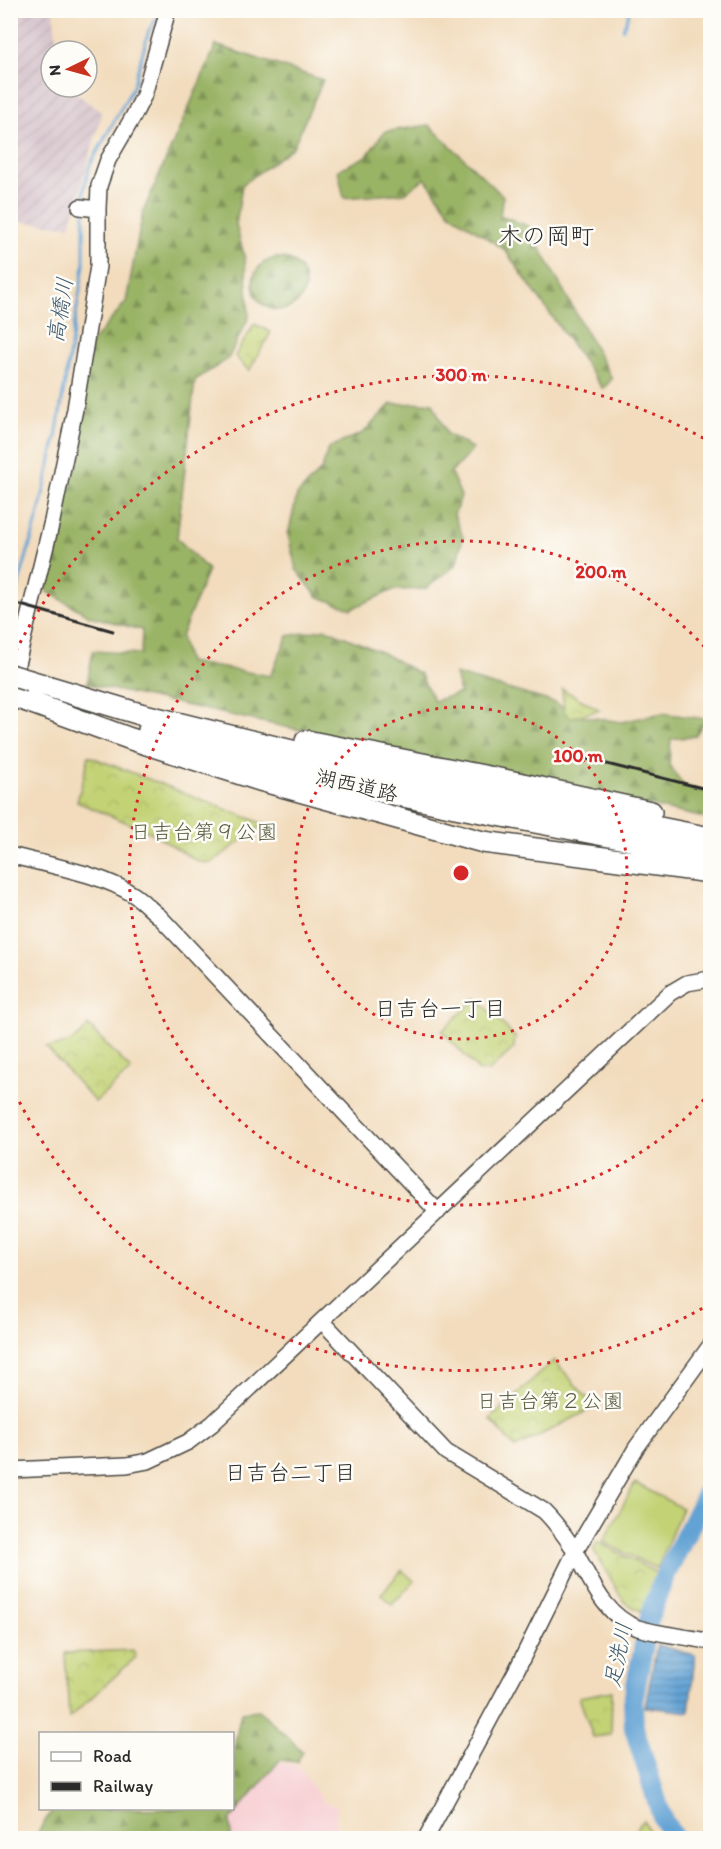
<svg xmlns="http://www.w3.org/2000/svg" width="721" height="1849" font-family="Itim,'Klee One',sans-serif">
	<defs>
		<pattern id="industrial-furrows" width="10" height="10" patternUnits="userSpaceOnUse" patternTransform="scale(1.5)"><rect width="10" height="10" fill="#d2bdc7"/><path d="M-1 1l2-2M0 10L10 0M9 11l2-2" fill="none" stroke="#b4a3ab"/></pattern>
		<pattern id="forest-firs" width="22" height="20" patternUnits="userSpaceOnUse" patternTransform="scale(1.5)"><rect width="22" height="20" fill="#9ab466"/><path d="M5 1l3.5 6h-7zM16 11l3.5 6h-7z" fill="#7e9354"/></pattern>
		<pattern id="park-crowns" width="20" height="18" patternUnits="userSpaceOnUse" patternTransform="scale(1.5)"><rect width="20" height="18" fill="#c3d274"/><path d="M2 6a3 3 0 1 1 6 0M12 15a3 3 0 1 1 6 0" fill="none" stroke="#a8b465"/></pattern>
		<pattern id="water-rules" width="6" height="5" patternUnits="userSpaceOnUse" patternTransform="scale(1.5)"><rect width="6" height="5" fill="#62a2d4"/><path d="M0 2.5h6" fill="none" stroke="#5184ac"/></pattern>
	</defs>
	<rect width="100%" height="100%" fill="#fdfcf7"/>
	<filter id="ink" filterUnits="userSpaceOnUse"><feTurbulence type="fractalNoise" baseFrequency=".0167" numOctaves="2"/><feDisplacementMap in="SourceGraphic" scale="12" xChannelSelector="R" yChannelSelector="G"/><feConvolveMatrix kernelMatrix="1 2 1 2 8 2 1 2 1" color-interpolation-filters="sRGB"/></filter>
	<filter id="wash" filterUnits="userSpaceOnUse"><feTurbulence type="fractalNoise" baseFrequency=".008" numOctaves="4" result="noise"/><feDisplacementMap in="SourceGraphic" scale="24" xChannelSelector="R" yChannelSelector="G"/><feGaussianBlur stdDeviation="1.35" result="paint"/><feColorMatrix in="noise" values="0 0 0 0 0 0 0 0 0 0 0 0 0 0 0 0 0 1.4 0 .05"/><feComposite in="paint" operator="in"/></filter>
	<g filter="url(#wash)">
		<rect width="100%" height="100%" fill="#f2dcbd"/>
		<path fill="#f7cfd3" d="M274,1762L298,1766L324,1803L337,1806L335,1838H230L227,1820Z"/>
		<path fill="url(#industrial-furrows)" d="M10,11H53L58,51H51V87H68L102,113L70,226L11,221Z"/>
		<path fill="url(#forest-firs)" stroke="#627048" stroke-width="1.5" d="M216,45L323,80L293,147L242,185L236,225L245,259L249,317L228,359L195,380L177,538L208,570L181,637L188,662L270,676L288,636L326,629L383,653L420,674L434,701L460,693L455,674L556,703L575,715L622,722L662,713L706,719L695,736L671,739L669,765L684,786L710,793V819L87,684L93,651L141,654L142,630L90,616L46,591L92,342L126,302L143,212Z
			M429,125L503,196L500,215L528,226L612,379L603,389L505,250L451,214L425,178L405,193L344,198L338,170L367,156L384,132Z
			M253 284a26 26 0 1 1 52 0a26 26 0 1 1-52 0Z
			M433,403L447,434L473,449L451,473L461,496L454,515L463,537L456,565L425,589L393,590L351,609L317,596L296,569L288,535L297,495L322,469L328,448L363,433L391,404Z
			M259,1710L303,1752L297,1762L280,1760L230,1820L231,1838H34L53,1809L232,1808L233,1753L241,1712Z"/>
		<path fill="url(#park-crowns)" stroke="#777e50" stroke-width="1.5" d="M254,324L271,332L249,371L235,356Z
			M562,689L600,710L570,718L564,711Z
			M89,756L264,824L211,863L199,862L150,832L77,802Z
			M477,998L515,1037L514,1048L489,1071H479L442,1031Z
			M88,1025L131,1070L95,1102L46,1047C64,1046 79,1041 88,1025Z
			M554,1360L595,1407L515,1448L490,1419Z
			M598,1542L659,1574L644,1613L624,1602L593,1549Z
			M402,1570L414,1581L392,1605L381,1594Z
			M133,1650L136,1657L69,1718L65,1653Z
			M612,1691L611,1735L593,1737L579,1697Z
			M644,1820L652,1838H629L633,1832Z"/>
		<path fill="#c3d274" stroke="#777e50" stroke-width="1.5" d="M635,1483L682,1508L657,1569L603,1542Z"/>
		<path fill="url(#water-rules)" stroke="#466680" stroke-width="1.5" d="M657,1645L695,1655L689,1712L645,1707Z"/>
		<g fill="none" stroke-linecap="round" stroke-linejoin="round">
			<path stroke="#62a2d4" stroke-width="3" d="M623,29L630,10
				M84,201V189L90,165L133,87L149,30L161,13
				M10,624L20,579L38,517L56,437L84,265V211"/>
			<path stroke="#62a2d4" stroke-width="20" d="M674,1838L663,1820L634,1728L633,1700L650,1615L664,1578L710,1487"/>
		</g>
	</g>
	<g filter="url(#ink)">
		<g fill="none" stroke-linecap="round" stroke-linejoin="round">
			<defs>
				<path id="minor" d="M80,207L98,209
					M12,684L52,521L75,409L98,266V209L99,186L108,160L133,117L144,95L168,10
					M10,855C50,866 100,873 134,895C143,901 151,910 159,916L438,1212
					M322,1321L446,1452L544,1511C556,1523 566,1537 575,1551C591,1580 604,1616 638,1628C661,1635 687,1636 710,1642
					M10,1470L127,1465L148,1461L188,1442L212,1424L670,993L687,983L710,979
					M426,1838L517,1669L575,1552L616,1482L636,1448L710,1346"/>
				<path id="highway" d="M30,681L140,714L341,763L459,788L710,838
					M10,695L131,739L263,781L483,842L710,872
					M149,730L337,782L455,807L710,855
					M306,741L509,781L651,812"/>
			</defs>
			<use href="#minor" stroke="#494641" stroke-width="18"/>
			<use href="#highway" stroke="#494641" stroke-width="24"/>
			<use href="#minor" stroke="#fff" stroke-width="15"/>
			<use href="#highway" stroke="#fff" stroke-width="21"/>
			<path stroke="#2b2b2b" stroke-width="3" d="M10,602L113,631
				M587,759L710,790"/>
			<defs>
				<path id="highway-bridge" d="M10,675L30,681"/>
			</defs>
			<use href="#highway-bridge" stroke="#494641" stroke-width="24" stroke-linecap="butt"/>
			<use href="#highway-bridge" stroke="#fff" stroke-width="21"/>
		</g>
	</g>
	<g fill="none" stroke="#d62828" stroke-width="3" stroke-dasharray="3 6">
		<circle cx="461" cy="873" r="166"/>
		<path d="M710 1093A332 332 0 1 1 710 653"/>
		<path d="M710 1304A498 498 0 0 1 12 1087M12 659A498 498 0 0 1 710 442"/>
	</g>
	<g text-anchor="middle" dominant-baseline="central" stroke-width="5" stroke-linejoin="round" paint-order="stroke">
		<g font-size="21" fill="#2b2b2b" stroke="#fdfcf7">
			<text transform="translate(357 785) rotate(13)">湖西道路</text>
		</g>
		<g font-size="21" fill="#595d41" stroke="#fdfcf7">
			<text x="204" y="831">日吉台第９公園</text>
			<text x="550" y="1400">日吉台第２公園</text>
		</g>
		<g font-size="22" font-style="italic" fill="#415b6f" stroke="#fdfcf7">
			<text transform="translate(60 310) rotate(-81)">高橋川</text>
			<text transform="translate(618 1655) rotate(-79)">足洗川</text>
		</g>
		<g font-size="22" fill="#2b2b2b" stroke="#fdfcf7">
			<text x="440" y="1008">日吉台一丁目</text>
			<text x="290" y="1472">日吉台二丁目</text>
		</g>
		<g font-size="24" fill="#2b2b2b" stroke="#fdfcf7">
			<text x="546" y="235">木の岡町</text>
		</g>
	</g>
	<circle cx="461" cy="873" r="9" fill="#d62828" stroke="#fdfcf7" stroke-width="3"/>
	<g font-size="18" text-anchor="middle" font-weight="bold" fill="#d62828" stroke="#fdfcf7" stroke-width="5" stroke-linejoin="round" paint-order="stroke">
		<text x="461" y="381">300 m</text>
		<text x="601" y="578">200 m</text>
		<text x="578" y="762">100 m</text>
	</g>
	<rect width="721" height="1849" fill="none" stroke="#fdfcf7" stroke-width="36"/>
	<rect x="39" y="1732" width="195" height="78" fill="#fdfcf7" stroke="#a9a8a5" stroke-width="1.5"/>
	<rect x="51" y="1752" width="30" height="9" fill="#ffffff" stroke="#a9a8a5" stroke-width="1.5"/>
	<text x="93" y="1762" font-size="18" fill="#2b2b2b">Road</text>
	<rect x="51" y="1782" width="30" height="9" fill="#2b2b2b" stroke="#a9a8a5" stroke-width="1.5"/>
	<text x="93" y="1792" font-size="18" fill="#2b2b2b">Railway</text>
	<g transform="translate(69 69) rotate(265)"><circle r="28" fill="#fdfcf7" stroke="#a9a8a5" stroke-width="1.5"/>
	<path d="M0-4.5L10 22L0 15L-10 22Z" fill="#c8321e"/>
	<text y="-9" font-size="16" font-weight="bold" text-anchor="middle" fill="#2b2b2b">N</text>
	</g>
</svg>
